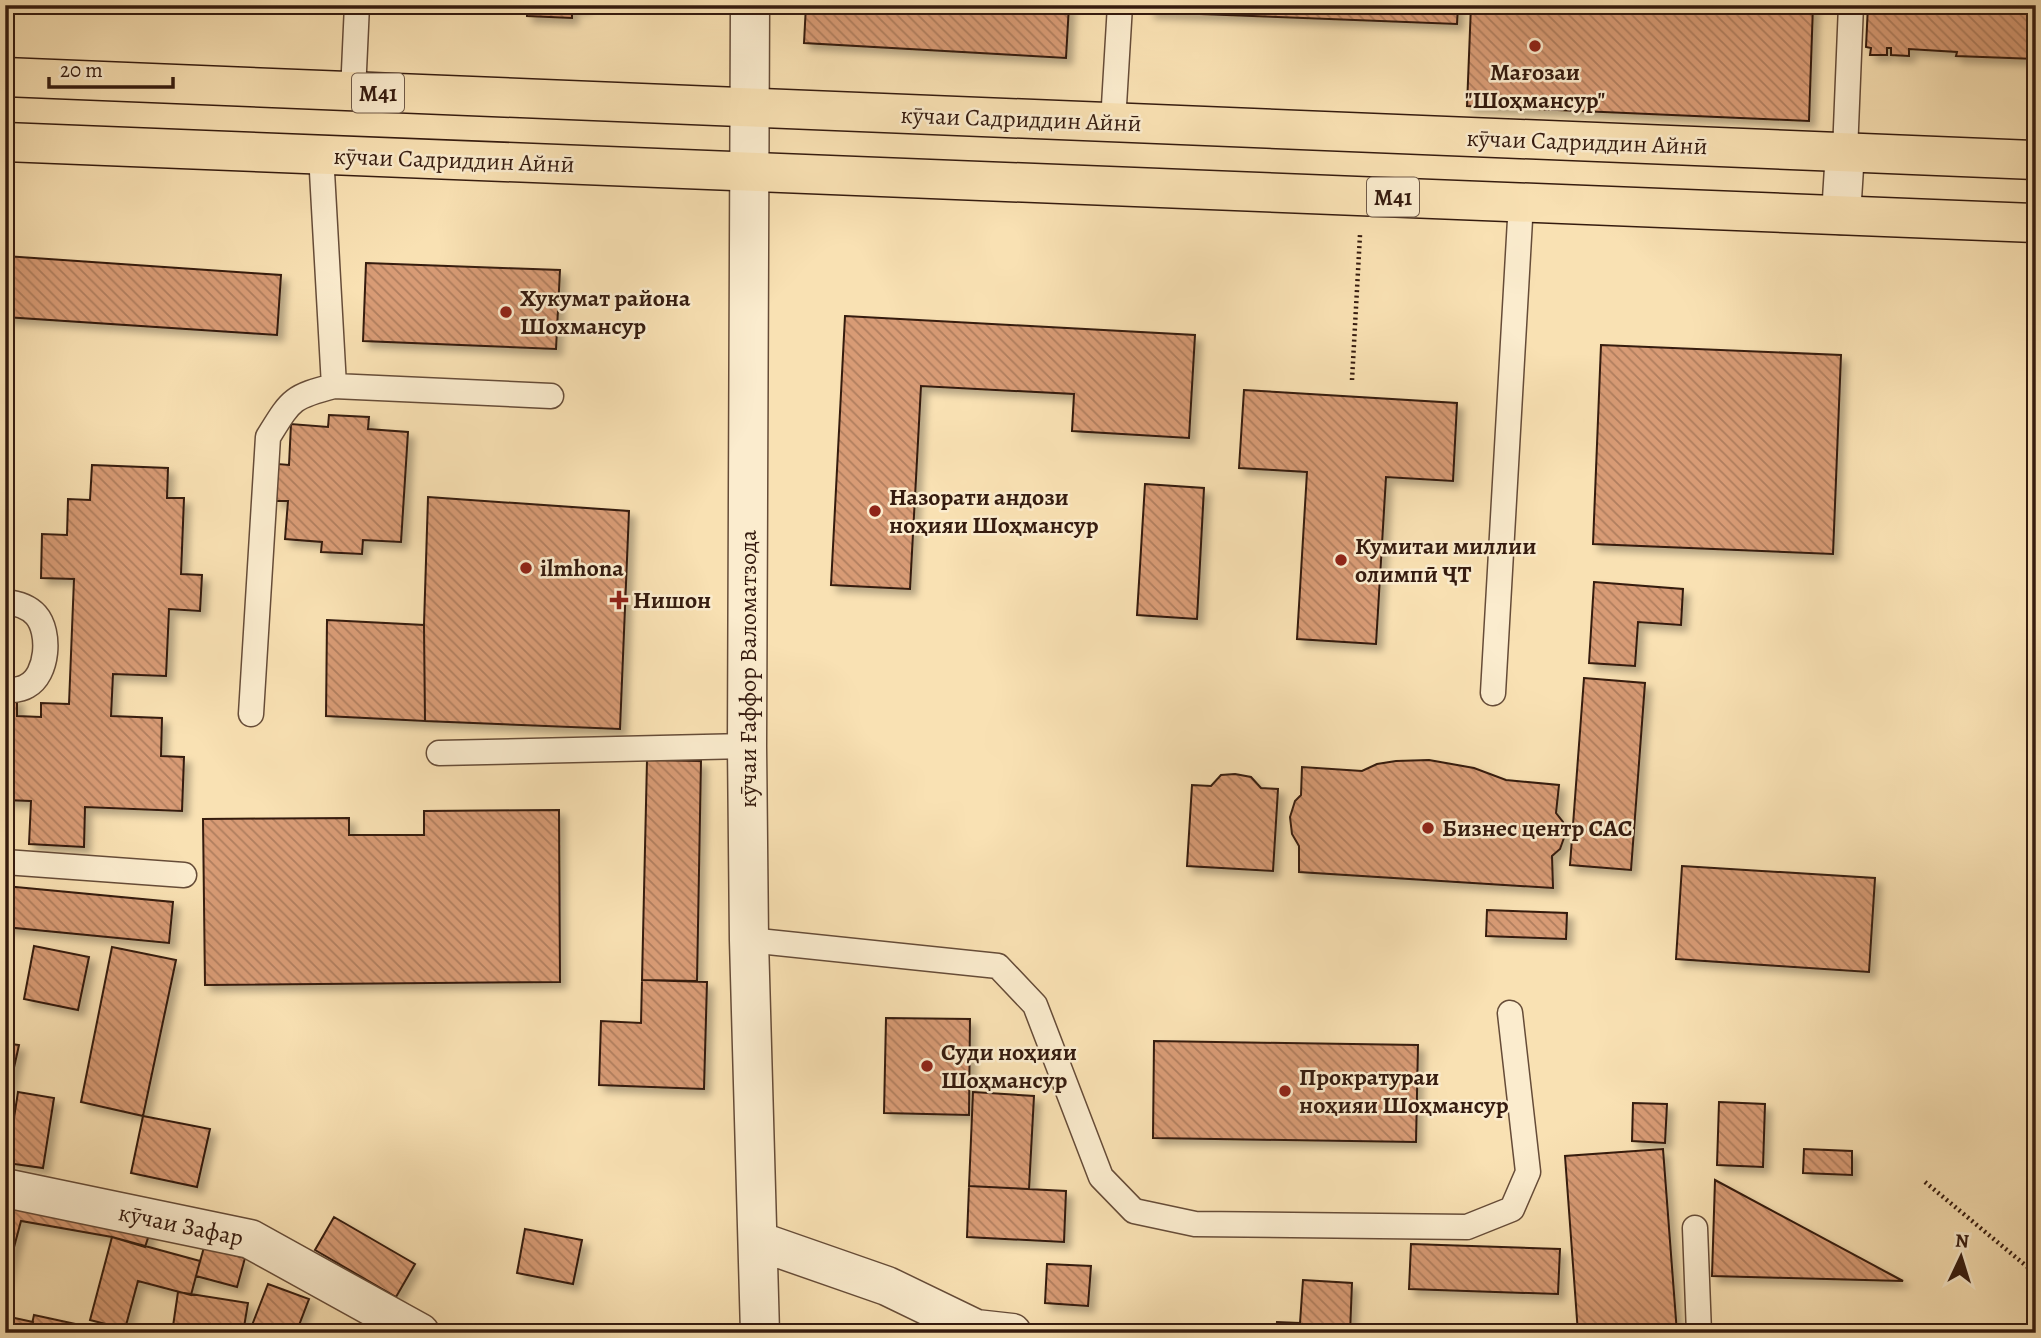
<svg xmlns="http://www.w3.org/2000/svg" width="2041" height="1338" font-family="Alegreya,serif">
	<defs>
		<pattern id="building-back-hatch" width="6" height="6" patternUnits="userSpaceOnUse" patternTransform="scale(1.75)"><rect width="6" height="6" fill="#d89b75"/><path d="M-1 5l2 2M0 0l6 6M5-1l2 2" fill="none" stroke="#b07e5e"/></pattern>
		<filter id="shadow"><feDropShadow dx="6" dy="6" stdDeviation="3.5" flood-color="#0004"/></filter>
	</defs>
	<rect width="100%" height="100%" fill="#f9e1b3"/>
	<filter id="stains"><feTurbulence type="fractalNoise" baseFrequency=".00286" numOctaves="4"/><feColorMatrix values="0 0 0 0 .2 0 0 0 0 .09 0 0 0 0 .02 0 0 0 .5 -.17"/></filter>
	<radialGradient id="worn" r=".72"><stop offset=".6" stop-color="#630" stop-opacity="0"/><stop offset="1" stop-color="#630" stop-opacity=".3"/></radialGradient>
	<path fill="url(#building-back-hatch)" stroke="#351b0f" stroke-width="2" filter="url(#shadow)" d="M527,5H585L583,8L572,7V18L527,16Z
		M806,5H1069L1066,58L804,43Z
		M1149,5H1458L1457,24L1149,12Z
		M1471,5H1813L1809,121L1467,106Z
		M1868,5H2036V59L1956,56L1957,52L1909,49V56L1891,55V48H1887V55H1870L1871,48L1866,47Z
		M5,256L281,275L277,335L5,317Z
		M366,263L560,270L556,349L363,341Z
		M845,316L1195,335L1189,438L1072,431L1074,394L921,386L910,589L831,585Z
		M1601,345L1841,355L1833,554L1593,544Z
		M1244,390L1457,403L1453,481L1386,477L1376,644L1297,639L1307,472L1239,468Z
		M329,415L369,417L368,429L408,432L401,542L363,540L362,554L321,552L322,542L285,539L288,501H276L278,464L289,465L291,424L328,427Z
		M92,465L168,468L167,498H184L181,574L202,575L200,611L169,609L166,676L113,674L111,716L162,718L161,756L184,757L182,811L85,807L84,847L29,844L31,801L5,800V698L17,699V716L41,717V703L69,704L74,579L41,578L42,534L67,535L68,499L90,500Z
		M1145,484L1204,488L1197,619L1137,615Z
		M428,497L629,511L620,729L425,721L424,625Z
		M1594,582L1683,589L1681,625L1638,622L1635,666L1589,663Z
		M327,620L424,625L425,721L326,716Z
		M1584,678L1645,683L1631,870L1570,865Z
		M647,760L701,761L697,981L642,980Z
		M1429,760L1474,768L1506,780L1559,785L1556,813L1563,822L1565,835L1560,849L1552,856L1553,888L1299,872V846L1292,834L1290,817L1295,801L1301,795L1302,767L1362,771L1377,764L1396,761Z
		M1429,760L1474,768L1506,780L1559,785L1556,813L1563,822L1565,835L1560,849L1552,856L1553,888L1299,872V846L1292,834L1290,817L1295,801L1301,795L1302,767L1362,771L1377,764L1396,761Z
		M1235,774L1251,777L1261,788L1278,789L1273,871L1187,866L1192,785L1211,786L1221,775Z
		M559,810L560,982L205,985L203,819L349,818V835H424V811Z
		M1682,866L1875,878L1869,972L1676,959Z
		M5,886L173,902L169,943L5,927Z
		M1487,910L1567,913L1566,939L1486,936Z
		M34,946L89,957L78,1010L24,999Z
		M112,947L176,960L143,1116L81,1102Z
		M642,980L707,982L704,1089L599,1085L601,1021L641,1023Z
		M886,1018L970,1019L969,1115L884,1113Z
		M1154,1041L1418,1045L1416,1142L1153,1138Z
		M5,1043L19,1045L9,1090H5Z
		M18,1092L54,1098L43,1168L7,1163Z
		M973,1092L1034,1096L1029,1189L969,1186Z
		M1719,1102L1765,1104L1763,1167L1717,1165Z
		M1633,1103L1667,1104L1665,1143L1632,1141Z
		M143,1116L210,1129L197,1187L131,1173Z
		M1663,1149L1677,1333H1578L1565,1156Z
		M1804,1149L1852,1151V1175L1803,1173Z
		M1715,1180L1903,1281L1712,1276Z
		M969,1186L1066,1191L1064,1242L967,1237Z
		M5,1202L152,1226L145,1247L112,1237L21,1221L5,1281Z
		M334,1217L415,1264L396,1297L315,1250Z
		M525,1229L582,1240L573,1284L517,1273Z
		M112,1237L200,1261L191,1295L138,1281L125,1329L90,1320Z
		M1411,1244L1560,1249L1558,1294L1409,1289Z
		M204,1247L245,1258L237,1287L196,1276Z
		M1047,1264L1091,1266L1088,1306L1045,1303Z
		M1303,1280L1352,1283L1350,1333H1276L1277,1322L1300,1323Z
		M268,1284L309,1299L296,1333H249Z
		M178,1292L248,1303L243,1333H172Z
		M34,1315L85,1326L84,1333H30Z
		M10,1317L33,1322L30,1333H6Z
		M1721,1324H1798V1333H1721Z"/>
	<g fill="none" stroke-linecap="round" stroke-linejoin="round">
		<defs>
			<path id="service" d="M353,92L357,5
				M1113,122L1120,5
				M1845,152L1851,5
				M321,154L334,386L551,396
				M5,602C16,603 28,606 36,615C51,632 48,675 27,686C21,690 12,690 5,691
				M1493,693L1521,202
				M251,714L268,437C291,400 291,397 334,386
				M439,753L747,746
				M5,862L184,875
				M749,940L998,966L1035,1005L1101,1177L1134,1211L1195,1224L1467,1227L1512,1209L1528,1172L1510,1013
				M1695,1228L1699,1333"/>
			<path id="minor" d="M750,5L747,746L749,940L760,1333
				M1841,215L1845,152
				M5,1188L250,1239L420,1333
				M758,1241L887,1286L976,1329L1012,1333"/>
			<path id="trunk" d="M5,77L2036,160
				M5,142L2036,223"/>
		</defs>
		<use href="#service" stroke="#664c38" stroke-width="27"/>
		<use href="#minor" stroke="#664c38" stroke-width="41"/>
		<use href="#trunk" stroke="#351b0f" stroke-width="41"/>
		<path stroke="#351b0f" stroke-width="4.5" stroke-dasharray="2 3.5" stroke-linecap="butt" d="M1352,380L1360,235
			M1925,1182L2036,1274"/>
		<use href="#service" stroke="#fbecce" stroke-width="24"/>
		<use href="#minor" stroke="#fbecce" stroke-width="38"/>
		<use href="#trunk" stroke="#f9e1b3" stroke-width="38"/>
	</g>
	<g fill="#8f2418" stroke="#fbecce" stroke-width="2.5">
		<circle cx="1535" cy="46" r="7"/>
		<circle cx="506" cy="312" r="7"/>
		<circle cx="875" cy="511" r="7"/>
		<circle cx="1341" cy="560" r="7"/>
		<circle cx="526" cy="568" r="7"/>
		<path d="M615.5 589.5h7v7h7v7h-7v7h-7v-7h-7v-7h7z"/>
		<circle cx="1428" cy="828" r="7"/>
		<circle cx="927" cy="1066" r="7"/>
		<circle cx="1285" cy="1091" r="7"/>
	</g>
	<g text-anchor="middle" dominant-baseline="central" stroke-width="5" stroke-linejoin="round" paint-order="stroke">
		<g fill="#fbecce" stroke="#705a48" stroke-width="2">
			<rect x="352" y="73.5" width="52" height="39" rx="5"/>
			<rect x="1367" y="177.5" width="52" height="39" rx="5"/>
		</g>
		<g font-size="23" font-weight="bold" fill="#351b0f">
			<text x="378" y="93">M41</text>
			<text x="1393" y="197">M41</text>
		</g>
		<g font-size="24" font-weight="bold" fill="#351b0f" stroke="#fbecce" text-anchor="start">
			<text x="1535" y="72" text-anchor="middle">Мағозаи<tspan x="1535" dy="28">"Шоҳмансур"</tspan></text>
			<text x="520" y="298">Хукумат района<tspan x="520" dy="28">Шохмансур</tspan></text>
			<text x="889" y="497">Назорати андози<tspan x="889" dy="28">ноҳияи Шоҳмансур</tspan></text>
			<text x="1355" y="546">Кумитаи миллии<tspan x="1355" dy="28">олимпӣ ҶТ</tspan></text>
			<text x="540" y="568">ilmhona</text>
			<text x="633" y="600">Нишон</text>
			<text x="1442" y="828">Бизнес центр САС</text>
			<text x="941" y="1052">Суди ноҳияи<tspan x="941" dy="28">Шоҳмансур</tspan></text>
			<text x="1299" y="1077">Прократураи<tspan x="1299" dy="28">ноҳияи Шоҳмансур</tspan></text>
		</g>
		<g font-size="24" fill="#351b0f" stroke="#fbecce">
			<text transform="translate(1021 119) rotate(2)">кӯчаи Садриддин Айнӣ</text>
			<text transform="translate(1587 142) rotate(2)">кӯчаи Садриддин Айнӣ</text>
			<text transform="translate(454 160) rotate(2)">кӯчаи Садриддин Айнӣ</text>
			<text transform="translate(748 669) rotate(-90)">кӯчаи Ғаффор Валоматзода</text>
			<text transform="translate(181 1225) rotate(12)">кӯчаи Зафар</text>
		</g>
	</g>
	<rect width="2041" height="1338" fill="none" stroke="#f9e1b3" stroke-width="28"/>
	<rect x="7" y="7" width="2027" height="1324" fill="none" stroke="#351b0f" stroke-width="3.5"/>
	<rect x="14" y="14" width="2013" height="1310" fill="none" stroke="#351b0f" stroke-width="2"/>
	<g transform="translate(1961 1257) rotate(4)" stroke="#fbecce" stroke-width="5" paint-order="stroke">
	<path d="M0-5L12 26L0 18L-12 26Z" fill="#351b0f"/>
	<text y="-10" font-size="19" font-weight="bold" text-anchor="middle" fill="#351b0f">N</text>
	</g>
	<path d="M49 77v10h124v-10" fill="none" stroke="#351b0f" stroke-width="3.5"/>
	<text x="60" y="77" font-size="21" fill="#351b0f" stroke="#fbecce" stroke-width="5" paint-order="stroke">20 m</text>
	<rect width="100%" height="100%" filter="url(#stains)"/>
	<rect width="100%" height="100%" fill="url(#worn)"/>
</svg>
